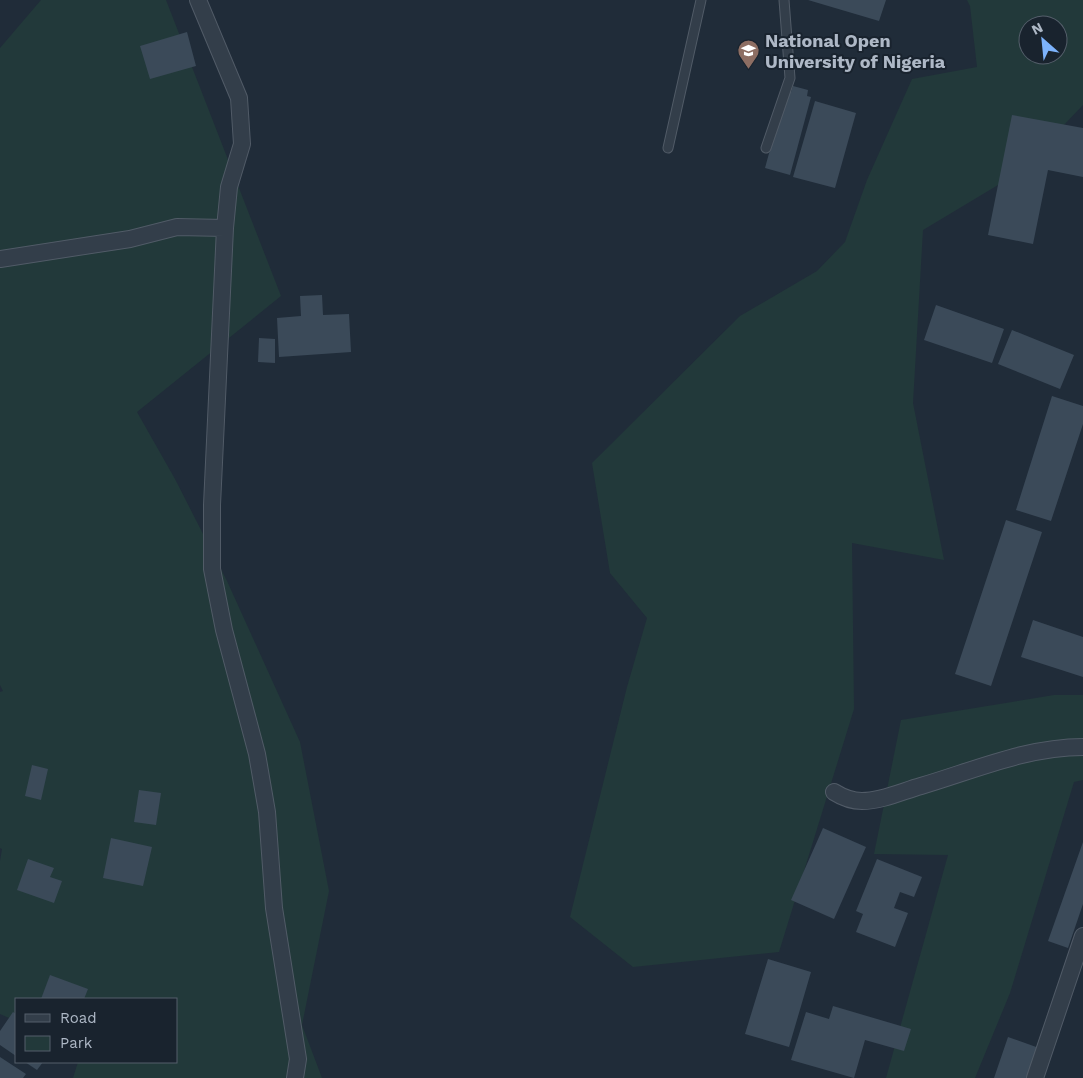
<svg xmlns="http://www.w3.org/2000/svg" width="1083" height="1078" font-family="'Work Sans',sans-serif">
	<rect width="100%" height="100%" fill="#202c39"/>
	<path fill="#22393a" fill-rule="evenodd" d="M41,0H166L281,296L137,412L175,479L227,581L300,742L329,891L302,1025L322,1078H73L78,1062H176V999H16V1021L0,1014V861L2,849L0,848V692L3,691L0,685V48Z
		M967,0H1083V105L1018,173L923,230L913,403L944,560L852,543L854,709L779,952L633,967L570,917L627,687L647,618L610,573L592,463L740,316L817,271L845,242L867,180L912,79L977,67L970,6ZM1028,25H1058V55H1028Z
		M1054,695H1083V780L1074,782L1010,993L975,1078H886L948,855L874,854L901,720Z"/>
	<path fill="#3b4a59" d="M808,0H886L879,21Z
		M187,32L196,66L150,79L140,46Z
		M793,86L808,90L807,96L811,97L790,175L765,168L786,91L791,92Z
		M815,101L856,113L835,188L793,177Z
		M1012,115L1083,128V177L1048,170L1033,244L988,235Z
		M322,295L323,315L349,314L351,352L279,357L277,318L301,316L300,296Z
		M936,305L1004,329L992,363L924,340Z
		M1012,330L1074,355L1060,389L998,364Z
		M259,338L275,339V363L258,362Z
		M1052,396L1083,406V424L1051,521L1016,510Z
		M1006,520L1042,532L991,686L955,674Z
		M1033,620L1083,637V677L1021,657Z
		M32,765L48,769L41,800L25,796Z
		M139,790L161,793L156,825L134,822Z
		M823,828L866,847L834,919L791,900Z
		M111,838L152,847L143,886L103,878Z
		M1083,842V904L1068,948L1048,941Z
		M28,859L54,868L50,877L62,881L54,903L17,890Z
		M877,859L922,877L914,897L900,892L894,908L908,913L895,947L856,932L863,914L856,911Z
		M768,959L811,972L789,1047L745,1034Z
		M50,975L88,989L84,999H41Z
		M833,1006L911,1029L904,1051L865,1040L854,1078L791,1060L806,1012L829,1019Z
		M13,1012L16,1014V1056L0,1045V1031Z
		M1008,1037L1039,1048L1029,1078H994Z
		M0,1057L26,1074L23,1078H0Z
		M25,1062H43L37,1070Z"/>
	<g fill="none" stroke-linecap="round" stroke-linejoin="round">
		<defs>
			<path id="service" d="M668,148L701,0
				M766,148L790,78L784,0"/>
			<path id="minor" d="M198,0L239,98L242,144L229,187L225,228L212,505V569L224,630L257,754L267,812L274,908L298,1059L295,1078
				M0,259L130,239L177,227L225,228
				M834,792C842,797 852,801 862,801C882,801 903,791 921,786C975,770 1027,747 1083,747
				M1035,1078L1083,936"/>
		</defs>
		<use href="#service" stroke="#515b67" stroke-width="11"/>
		<use href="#minor" stroke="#515b67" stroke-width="18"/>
		<use href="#service" stroke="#333e4a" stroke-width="9"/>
		<use href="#minor" stroke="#333e4a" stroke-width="16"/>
	</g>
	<defs>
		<symbol id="university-pin" viewBox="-11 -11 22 30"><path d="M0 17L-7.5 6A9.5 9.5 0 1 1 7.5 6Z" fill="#8d6e63" stroke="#19232e"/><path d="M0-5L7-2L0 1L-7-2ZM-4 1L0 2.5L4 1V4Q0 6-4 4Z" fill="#fff"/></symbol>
	</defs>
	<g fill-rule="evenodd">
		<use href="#university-pin" x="736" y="38" width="25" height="34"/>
	</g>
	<g text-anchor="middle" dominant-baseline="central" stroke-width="4" stroke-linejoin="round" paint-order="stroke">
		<g font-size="18" font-weight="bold" fill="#aeb8c6" stroke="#19232e" text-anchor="start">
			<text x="765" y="40">National Open<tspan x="765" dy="21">University of Nigeria</tspan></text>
		</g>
	</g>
	<rect x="15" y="998" width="162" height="65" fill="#19232e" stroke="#555f6b"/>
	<rect x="25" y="1014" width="25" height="8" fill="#333e4a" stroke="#555f6b"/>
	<text x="60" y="1023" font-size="15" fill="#aeb8c6">Road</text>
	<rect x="25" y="1036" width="25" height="15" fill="#22393a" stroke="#555f6b"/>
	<text x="60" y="1048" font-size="15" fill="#aeb8c6">Park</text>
	<g transform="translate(1043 40) rotate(333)"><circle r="24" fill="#19232e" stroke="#555f6b"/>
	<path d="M0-4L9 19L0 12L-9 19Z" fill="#7db3fc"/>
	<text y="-8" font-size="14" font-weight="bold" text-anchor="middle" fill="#aeb8c6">N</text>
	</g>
</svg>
